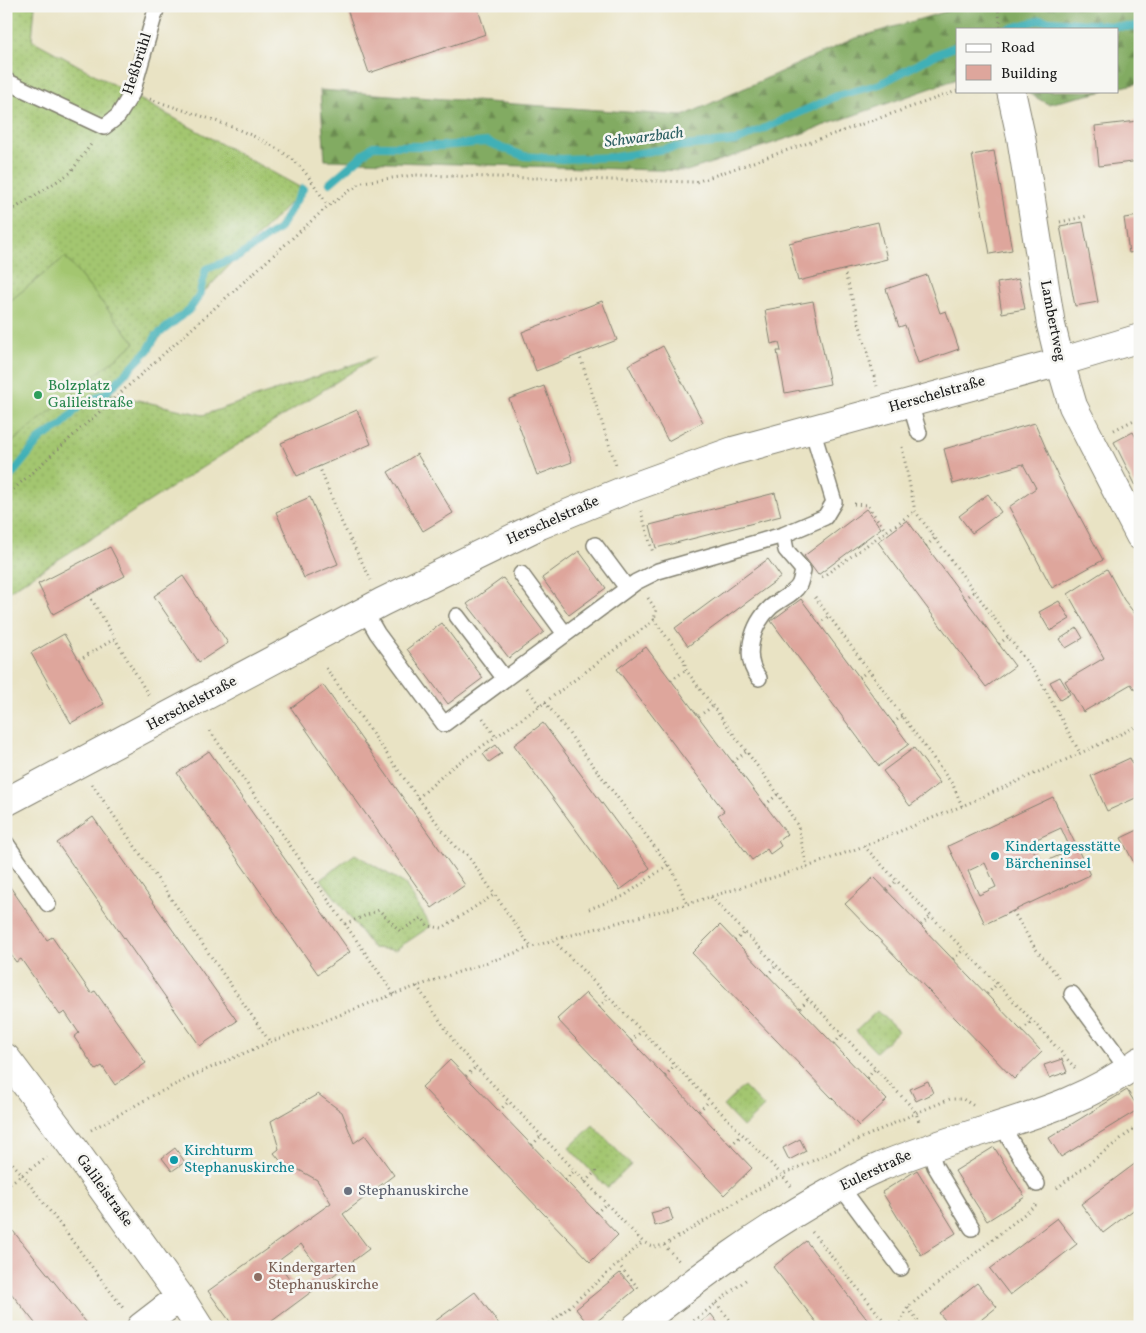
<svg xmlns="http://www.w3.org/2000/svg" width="1146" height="1333" font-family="Vollkorn,serif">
	<defs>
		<pattern id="grass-dots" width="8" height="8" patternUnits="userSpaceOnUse" patternTransform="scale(1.25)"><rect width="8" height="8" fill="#a3c670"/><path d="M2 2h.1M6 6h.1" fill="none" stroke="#8caa60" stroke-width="1.8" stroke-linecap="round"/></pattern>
		<pattern id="forest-firs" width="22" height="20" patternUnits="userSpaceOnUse" patternTransform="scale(1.25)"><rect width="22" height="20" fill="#82ab62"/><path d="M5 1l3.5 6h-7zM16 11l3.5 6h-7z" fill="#6a8a50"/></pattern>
	</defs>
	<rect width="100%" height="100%" fill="#f6f6f2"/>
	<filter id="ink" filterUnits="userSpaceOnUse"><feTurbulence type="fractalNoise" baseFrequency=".02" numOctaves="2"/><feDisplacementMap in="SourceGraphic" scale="10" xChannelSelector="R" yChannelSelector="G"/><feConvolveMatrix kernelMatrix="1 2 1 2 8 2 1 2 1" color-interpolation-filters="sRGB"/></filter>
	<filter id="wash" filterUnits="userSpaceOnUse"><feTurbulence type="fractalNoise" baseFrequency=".0096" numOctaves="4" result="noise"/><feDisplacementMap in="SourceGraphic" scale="20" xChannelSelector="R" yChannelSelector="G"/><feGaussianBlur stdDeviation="1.12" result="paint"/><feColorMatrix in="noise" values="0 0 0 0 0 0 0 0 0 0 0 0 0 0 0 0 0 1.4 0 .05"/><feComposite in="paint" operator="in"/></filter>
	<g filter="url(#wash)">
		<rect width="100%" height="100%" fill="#e9e3c4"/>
		<path fill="url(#grass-dots)" stroke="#607146" d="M6,6H35L32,40L303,189L107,393L203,415L375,357L6,593Z
			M355,854L405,884L431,926L395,950L373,948L321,879Z
			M877,1011L898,1031L876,1052L856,1031Z
			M744,1086L764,1107L743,1127L723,1106Z
			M593,1125L631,1165L607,1188L569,1148Z"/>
		<path fill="url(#forest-firs)" stroke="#4f643f" d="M964,6H1140V83L1117,88V29H957V79L792,137L687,171L325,160L320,90L683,116L853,39Z
			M1024,91H1105L1048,104Z"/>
		<path fill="#a3c670" stroke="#607146" d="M65,257L135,343L6,447V304Z"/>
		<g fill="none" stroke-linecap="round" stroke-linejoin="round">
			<path stroke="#3fb0b7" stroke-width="8" d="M1008,29L1040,20L1126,27L1140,26
				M330,183L373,146H441L487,142L524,156L562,159L615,157L683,146L736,141L837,96L880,84L935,55L957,46
				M6,482L41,438L61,426L79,406L106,393L148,350L156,336L190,309L199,296L206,269L238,257L279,229L303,189"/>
		</g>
		<g id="blocks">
			<path fill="#dea69c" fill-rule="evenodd" d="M346,6H477L486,34L369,73Z
				M1138,121L1140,161L1099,166L1095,126Z
				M994,151L1012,250L990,254L972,155Z
				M1140,216V251L1129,253L1124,218Z
				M878,222L887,259L798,281L789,243Z
				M1083,222L1098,302L1075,306L1060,226Z
				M927,275L940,313L946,311L959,349L918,363L905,325L899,327L886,289Z
				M1019,279L1025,309L1002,313L997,283Z
				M602,301L617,340L536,371L522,332Z
				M813,301L830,384L785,393L777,351H781L779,342L771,344L765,310Z
				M663,346L703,422L668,441L628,365Z
				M544,386L572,462L537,475L509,399Z
				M357,410L371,444L297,476L281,443Z
				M1035,423L1058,476L1103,560L1052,588L1009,507L1036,488L1023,464L953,484L944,449Z
				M1133,432L1140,445V494L1114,442Z
				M417,454L453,513L423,531L388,472Z
				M775,493L781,516L656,548L650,525Z
				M988,494L1001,512L972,533L959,516Z
				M310,497L338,564L304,578L276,512Z
				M866,509L881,528L818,575L804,556Z
				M907,520L1015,666L986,687L878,542Z
				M110,547L125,576L53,614L38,584Z
				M579,551L606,588L569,615L542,578Z
				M768,559L781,577L688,646L675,628Z
				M1107,569L1124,600L1140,620V632L1138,633L1140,636V686L1135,690L1131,684L1083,712L1065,681L1104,658L1068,594Z
				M183,576L228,643L199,662L154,596Z
				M503,578L544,632L509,658L467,604Z
				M801,599L909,744L879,766L771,621Z
				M1059,601L1070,619L1050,631L1039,612Z
				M442,623L483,678L448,704L407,649Z
				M1077,628L1083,638L1066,648L1060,639Z
				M64,634L104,704L71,723L31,653Z
				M646,647L787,834L778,841L781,846L770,854L767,849L752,860L718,815L724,811L617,669Z
				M1060,677L1070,694L1060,700L1050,682Z
				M323,685L465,885L432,908L291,708Z
				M543,723L650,868L620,890L514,745Z
				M496,745L502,753L489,762L483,754Z
				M914,748L940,783L910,806L883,771Z
				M209,751L350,952L318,974L177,773Z
				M1130,758L1140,780V796L1107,811L1091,776Z
				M1053,797L1090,875L985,924L948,846ZM1061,828L1071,850L1040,864L1030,842ZM985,863L996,887L979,895L968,871Z
				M93,817L237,1021L200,1046L57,843Z
				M1140,829V860L1134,863L1121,838Z
				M874,877L1042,1052L1014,1079L845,904Z
				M6,881L47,940L52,937L91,993L95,991L146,1063L115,1085L102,1066L96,1070L74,1037L79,1033L65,1012L60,1015L21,959L16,962L6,948Z
				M720,925L887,1100L859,1126L692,953Z
				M586,993L752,1168L724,1195L557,1019Z
				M1062,1059L1067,1072L1049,1078L1044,1065Z
				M450,1060L618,1235L590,1262L422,1087Z
				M928,1081L933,1093L916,1101L910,1089Z
				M1127,1090L1139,1109L1061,1157L1049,1138Z
				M318,1094L342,1112L354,1143L365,1135L394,1175L343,1214L369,1249L264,1327H234L208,1291L331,1203L317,1180L292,1166L287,1169L274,1153L279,1149L271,1121ZM301,1244L322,1273L298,1290L277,1262Z
				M800,1139L806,1151L789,1160L783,1148Z
				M994,1147L1025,1197L987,1221L955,1171Z
				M175,1148L185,1162L172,1171L162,1158Z
				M1140,1160V1205L1103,1233L1081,1204Z
				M917,1170L956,1233L921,1255L882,1192Z
				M669,1208L673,1220L655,1226L651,1213Z
				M1057,1218L1077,1244L1010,1295L990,1269Z
				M13,1231L55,1283L90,1327H38L23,1308L6,1287V1236Z
				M806,1241L844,1290L873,1327H820L773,1267Z
				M620,1273L635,1290L590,1327L576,1309Z
				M977,1283L997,1307L972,1327H951L939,1313Z
				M475,1292L499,1324L495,1327H437L434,1322Z
				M711,1314L721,1327H695Z"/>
		</g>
	</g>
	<g filter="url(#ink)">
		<use href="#blocks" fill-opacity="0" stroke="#828070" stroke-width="1"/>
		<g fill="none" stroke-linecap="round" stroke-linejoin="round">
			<defs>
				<path id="service" d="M6,81L104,127L118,116L132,93L157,6
					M910,403L919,433
					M595,545L627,588
					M521,574L565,634
					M365,612L377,633L444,724L636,582L658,571L783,535L825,517L834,502L812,429
					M457,616L505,679
					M759,678C742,658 752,624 771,607C779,600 794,594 799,585C801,581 802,575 803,570L786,550L783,535
					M6,843L48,904
					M1072,994L1128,1070
					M1005,1124L1009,1138L1037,1184
					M929,1148L935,1166L972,1228
					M841,1187L901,1268"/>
				<path id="minor" d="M1011,91L1021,137L1051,325L1060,362L1073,406L1140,536
					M6,802L382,602L540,525L625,490L733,451L1060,362L1140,338
					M6,1058L69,1142L180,1297L199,1327
					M141,1327L180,1297
					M636,1327C698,1278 762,1230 831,1192C846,1184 860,1175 875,1169C912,1153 950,1141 989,1129C1043,1112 1094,1096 1140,1061"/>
			</defs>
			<use href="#service" stroke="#828070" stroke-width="18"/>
			<use href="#minor" stroke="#828070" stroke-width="30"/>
			<path stroke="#828070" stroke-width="3" stroke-dasharray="1 4" stroke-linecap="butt" d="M998,6L1001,29
				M150,99C195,115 273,134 304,171C313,182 320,194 328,206
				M6,214L70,173L92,143
				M1060,222L1088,216
				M844,270L877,386
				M579,354L616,465
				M1114,430L1138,418
				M902,447L915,511L1040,680L1080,753
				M319,466L341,521L371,580
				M6,496L328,206L362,182L415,175L696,182L957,91
				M854,504L867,505L886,531
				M641,511L653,553
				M926,546L935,538
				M822,577L915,511
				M89,595L149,696
				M815,597L953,785L962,806
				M648,598L656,610L654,620
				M965,599L975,591
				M819,624L829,616
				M999,644L1009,636
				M79,660L116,638
				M326,668L418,798L457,849L466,853L531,947
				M859,678L869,670
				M671,680L686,670
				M527,688L540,706
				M545,702L673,871L687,904
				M699,716L713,706
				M483,718L496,737
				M893,723L902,716
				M210,731L394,994
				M733,762L746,752
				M92,784L270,1042
				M418,798L451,768L540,706L654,620L684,660L686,670L778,794L798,826L807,867
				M765,805L778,794
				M864,846C934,921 1008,992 1076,1069
				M887,890L896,881
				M711,897L908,1103L916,1113L920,1124
				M589,909L624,896L668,865
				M1013,911L1035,948L1061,980
				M345,924L379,910L400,931L422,918L428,926L442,928L495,894
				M921,925L930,917
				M554,941L782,1175L791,1186
				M735,941L745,932
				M953,959L963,950
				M767,975L777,965
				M417,986L459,1049L643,1242L654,1247L664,1245L782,1175L916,1113L950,1099H963L974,1106
				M987,994L997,984
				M599,1007L609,997
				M800,1008L809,998
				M1022,1030L1033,1020
				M631,1041L642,1031
				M834,1044L843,1034
				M466,1076L476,1067
				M665,1076L675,1065
				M867,1078L876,1068
				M499,1111L508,1102
				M699,1111L709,1101
				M91,1130L154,1095L201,1072L270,1042L394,994L553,940L687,904L807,867L864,846L962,806L1070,758L1140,725
				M532,1145L541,1136
				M731,1145L742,1135
				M6,1156L21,1173L123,1308
				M565,1180L574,1171
				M585,1182L599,1168
				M6,1186L47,1157
				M1057,1188L1140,1124
				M596,1213L606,1204
				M812,1232L889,1327
				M664,1245L679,1261
				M618,1264L640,1290
				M716,1303L736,1327
				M908,1308L923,1327
				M546,1327L643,1242
				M686,1327L747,1279
				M898,1327L908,1307L1037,1204
				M1134,1327L1140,1323"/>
			<use href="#service" stroke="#fff" stroke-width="15"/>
			<use href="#minor" stroke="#fff" stroke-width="28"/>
		</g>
	</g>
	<circle fill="#2e9e5b" stroke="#f6f6f2" stroke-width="2" cx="38" cy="395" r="5"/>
	<g fill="#0f9aa8" stroke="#f6f6f2" stroke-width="2">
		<circle cx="995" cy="856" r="5"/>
		<circle cx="174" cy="1160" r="5"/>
	</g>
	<circle fill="#6b7280" stroke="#f6f6f2" stroke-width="2" cx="348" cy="1191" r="5"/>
	<circle fill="#8d6e63" stroke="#f6f6f2" stroke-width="2" cx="258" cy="1277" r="5"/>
	<g text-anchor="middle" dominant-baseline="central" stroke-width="5" stroke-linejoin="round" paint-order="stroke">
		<g font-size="15" fill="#1c1c1c" stroke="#f6f6f2">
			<text transform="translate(138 64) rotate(-72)">Heßbrühl</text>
			<text transform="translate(1052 321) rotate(79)">Lambertweg</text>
			<text transform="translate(937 395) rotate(-16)">Herschelstraße</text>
			<text transform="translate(553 521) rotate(-24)">Herschelstraße</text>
			<text transform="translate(192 704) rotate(-28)">Herschelstraße</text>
			<text transform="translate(876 1171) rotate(-25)">Eulerstraße</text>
			<text transform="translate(104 1191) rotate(54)">Galileistraße</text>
		</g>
		<g font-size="15" fill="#27864d" stroke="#f6f6f2" text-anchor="start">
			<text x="48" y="386">Bolzplatz<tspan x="48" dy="17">Galileistraße</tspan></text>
		</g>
		<g font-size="15" fill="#0d838f" stroke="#f6f6f2" text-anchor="start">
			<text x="1005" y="847">Kindertagesstätte<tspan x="1005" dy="17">Bärcheninsel</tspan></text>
			<text x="184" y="1151">Kirchturm<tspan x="184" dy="17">Stephanuskirche</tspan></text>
		</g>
		<g font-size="15" fill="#5b616d" stroke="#f6f6f2" text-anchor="start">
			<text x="358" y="1191">Stephanuskirche</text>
		</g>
		<g font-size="15" fill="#785e54" stroke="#f6f6f2" text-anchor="start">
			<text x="268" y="1268">Kindergarten<tspan x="268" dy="17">Stephanuskirche</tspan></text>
		</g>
		<g font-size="16" font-style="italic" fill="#2c5f62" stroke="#f6f6f2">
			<text transform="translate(644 138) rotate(-7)">Schwarzbach</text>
		</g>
	</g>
	<rect width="1146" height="1333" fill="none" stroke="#f6f6f2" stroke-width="25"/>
	<rect x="956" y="28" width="162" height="65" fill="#f6f6f2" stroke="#9f9f9c"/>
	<rect x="966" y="44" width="25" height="8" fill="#ffffff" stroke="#9f9f9c"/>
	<text x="1001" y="52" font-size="15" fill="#1c1c1c">Road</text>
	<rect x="966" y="65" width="25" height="15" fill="#dea69c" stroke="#9f9f9c"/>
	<text x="1001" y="78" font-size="15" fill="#1c1c1c">Building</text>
</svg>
